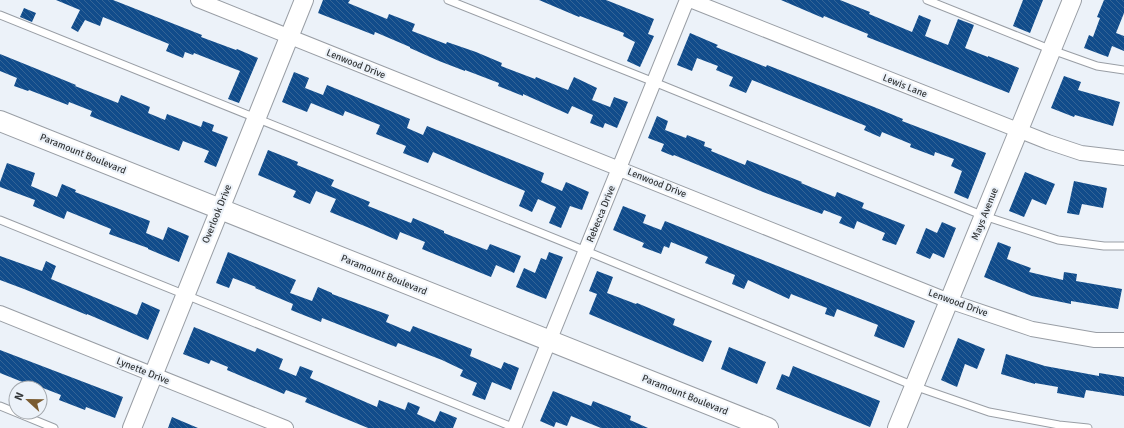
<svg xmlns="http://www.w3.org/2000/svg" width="1124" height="428" font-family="Signika,sans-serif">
	<defs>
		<pattern id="building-back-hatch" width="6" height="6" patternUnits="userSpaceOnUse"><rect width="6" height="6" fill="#114c8b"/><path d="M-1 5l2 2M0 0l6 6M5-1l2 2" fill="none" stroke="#346496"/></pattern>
	</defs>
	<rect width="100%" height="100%" fill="#ecf2f9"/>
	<path fill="url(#building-back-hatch)" d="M56,0H113L202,35L201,37L236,50L237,49L258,58L239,103L228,99L240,71L194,53L193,55L185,52L183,58L166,51L169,44L103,17L100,26L85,20L78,32L71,28L80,10Z
		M323,0H350L348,3L387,19L389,14L415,24L412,31L446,44L447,42L476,52L502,63L501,66L535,79L536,77L568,90L574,77L597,88L592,100L610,107L614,97L628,102L617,128L605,123L603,128L590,123L593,115L572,106L568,114L523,94V96L498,86L499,83L465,70V71L439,61L410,48V47L375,32L374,35L318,13Z
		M539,0H606L654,19L648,34L654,36L640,67L627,61L635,42L623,36L624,33L580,16L579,17Z
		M781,0H840L870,12L869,14L912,32L919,15L931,20L925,36L948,45L958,19L974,25L965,48L988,57V56L1019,68L1009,93L867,37L868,34L824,16L823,18Z
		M1023,0H1043L1030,33L1013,26Z
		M1104,0H1124V13L1116,33L1124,36V51L1112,46L1108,57L1084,48L1089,35L1093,37L1100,18L1097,17Z
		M24,8L36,13L32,22L20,17Z
		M690,33L718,45L716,47L766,67L767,65L874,107L903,119L902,121L986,153L968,199L954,193L962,171L951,166L954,159L935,152L934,156L910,147L911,144L882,132L880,137L864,130L866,126L752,80L746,93L729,86L733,77L716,70L718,66L697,58L692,71L677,65Z
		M0,54L37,69L76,85L75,86L118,103L121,95L150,107L148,113L165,120L167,114L201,127L203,121L214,125L212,131L228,137L216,167L204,162L209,151L183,141L179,151L90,116L92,111L69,102L68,105L29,90L28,91L14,86L17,78L0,71Z
		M294,72L309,78L305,88L323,95L327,85L410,119L407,128L423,135L427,126L544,173L541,182L562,191L566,182L589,192L582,210L570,206L561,228L549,223L556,207L538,199L532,212L519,206L525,191L433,152L428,163L403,153L406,146L376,134L380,125L345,111L343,116L311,103L307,112L282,102Z
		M1064,76L1081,82L1078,90L1120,102L1113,126L1075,115L1074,117L1051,108Z
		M657,116L668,121L665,130L686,138L687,135L705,142L704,146L712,149L711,151L745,165L747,160L802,182L801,183L835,197L837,192L864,203L862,208L905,225L896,245L882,240L885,233L857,221L854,229L839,223L842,217L824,210L822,214L763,192L674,155L673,156L661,151L664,144L648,138Z
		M268,150L298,162L297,165L334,180L331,186L370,202L368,206L411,223L413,218L444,231V233L487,250L490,244L521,256L514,273L496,265L491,277L422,249L425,242L400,232L397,240L367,227L330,212L336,199L316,191L310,204L293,197L296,191L258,175Z
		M7,163L35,173L31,186L57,197L62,184L76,190L75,192L150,221L146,233L163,240L168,227L189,236L179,262L148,249V248L109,234L111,229L67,211L64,219L33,206L35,200L0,187V182Z
		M1025,172L1055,184L1046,205L1032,199L1024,217L1009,211Z
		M1074,181L1107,188L1103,208L1082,204L1079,215L1067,213Z
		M623,206L646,215L643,223L661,230L665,221L915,321L904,348L874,336L878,325L837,309L834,317L825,314L827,308L791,294L789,299L748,280L744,289L732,284L735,275L705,263L708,257L671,242L669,248L664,246L661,254L642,247L644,243L613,230Z
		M942,222L956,228L944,258L933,253L930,259L916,253L926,228L937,233Z
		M998,242L1011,247L1007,259L1031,268L1029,272L1063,280L1064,272L1077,274L1076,281L1122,289L1118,309L1071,301V304L1032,296L984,277Z
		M228,252L296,280L290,293L312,301L318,287L332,293V294L389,315L386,322L410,332L413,326L472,349L470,356L501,369L504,362L519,368L511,390L492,382L485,400L472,395L477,383L460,376L463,370L442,360L398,343L396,347L322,318L321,322L291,310L293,304L255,288L256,287L233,278L229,288L216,283Z
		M549,252L563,257L546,299L516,287L524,268L535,273L541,258L546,260Z
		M0,256L42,271L46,261L56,266L51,279L137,315L142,302L160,310L148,340L87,314V315L24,289L0,280Z
		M597,271L613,277L607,293L636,304L637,303L675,319L673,325L712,341L703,362L589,314L597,294L589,291Z
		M194,327L255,352L257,348L283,359L279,369L296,376L300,366L313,371L310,378L377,407L379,400L405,410L408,402L420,407L417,414L435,422L440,411L457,418L453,428H368L305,402L307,398L286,390L284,394L227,370L228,367L211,360L209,364L183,354Z
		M958,338L985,349L977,369L965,364L957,387L941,380Z
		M729,347L766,362L757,384L721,369Z
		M0,350L123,397L115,418L86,407L85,410L59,400L61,395L25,381V383L0,373Z
		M1006,354L1045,366L1099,376V373L1124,377V396L1086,390L1084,398L1057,393L1058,387L1035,383V384L1001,374Z
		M793,366L880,401L870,427L776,389L782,374L789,377Z
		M553,391L591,406L593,401L631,416L630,420L648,428H601L571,416L567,426L556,422L554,427L540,421Z
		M172,417L198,428H168Z"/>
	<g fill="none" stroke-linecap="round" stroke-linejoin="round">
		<defs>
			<path id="service" d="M448,0L654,82L984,216L1058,240L1104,246H1124
				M927,0L1052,50L1097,66L1124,70
				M0,15L586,251L914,386L989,412L1059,425L1088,428
				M0,220L515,428
				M0,406L54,428"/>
			<path id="minor" d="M198,0L949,301L1032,329L1095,340H1124
				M690,0L1048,142L1081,153L1124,158
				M0,313L286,428
				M514,428L687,0"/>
			<path id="tertiary" d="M132,428L304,0
				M897,428L1072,0"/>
			<path id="secondary" d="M0,121L768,428"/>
		</defs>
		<use href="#service" stroke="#999ea5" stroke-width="9"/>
		<use href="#minor" stroke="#999ea5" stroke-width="16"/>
		<use href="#tertiary" stroke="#999ea5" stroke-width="20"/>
		<use href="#secondary" stroke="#999ea5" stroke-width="22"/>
		<use href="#service" stroke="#fff" stroke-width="7"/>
		<use href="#minor" stroke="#fff" stroke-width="14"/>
		<use href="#tertiary" stroke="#fff" stroke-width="18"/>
		<use href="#secondary" stroke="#fff" stroke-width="20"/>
	</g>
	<g text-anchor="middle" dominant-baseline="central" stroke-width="4" stroke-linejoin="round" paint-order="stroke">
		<g font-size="10" fill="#343739" stroke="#ecf2f9">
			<text transform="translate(356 64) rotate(22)">Lenwood Drive</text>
			<text transform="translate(905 86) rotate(22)">Lewis Lane</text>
			<text transform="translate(83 154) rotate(22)">Paramount Boulevard</text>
			<text transform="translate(657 183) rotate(22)">Lenwood Drive</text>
			<text transform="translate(217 214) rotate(-68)">Overlook Drive</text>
			<text transform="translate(601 214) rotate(-68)">Rebecca Drive</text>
			<text transform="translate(985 214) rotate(-68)">Mays Avenue</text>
			<text transform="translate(384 275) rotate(22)">Paramount Boulevard</text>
			<text transform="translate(958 303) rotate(20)">Lenwood Drive</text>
			<text transform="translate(143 371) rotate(22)">Lynette Drive</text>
			<text transform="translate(685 395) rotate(22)">Paramount Boulevard</text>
		</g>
	</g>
	<g transform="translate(28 400) rotate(292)"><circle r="19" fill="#ecf2f9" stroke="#a2a7ac"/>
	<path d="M0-3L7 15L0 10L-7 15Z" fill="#7a5b30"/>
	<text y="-6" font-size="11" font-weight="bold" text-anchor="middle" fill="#343739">N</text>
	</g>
</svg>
